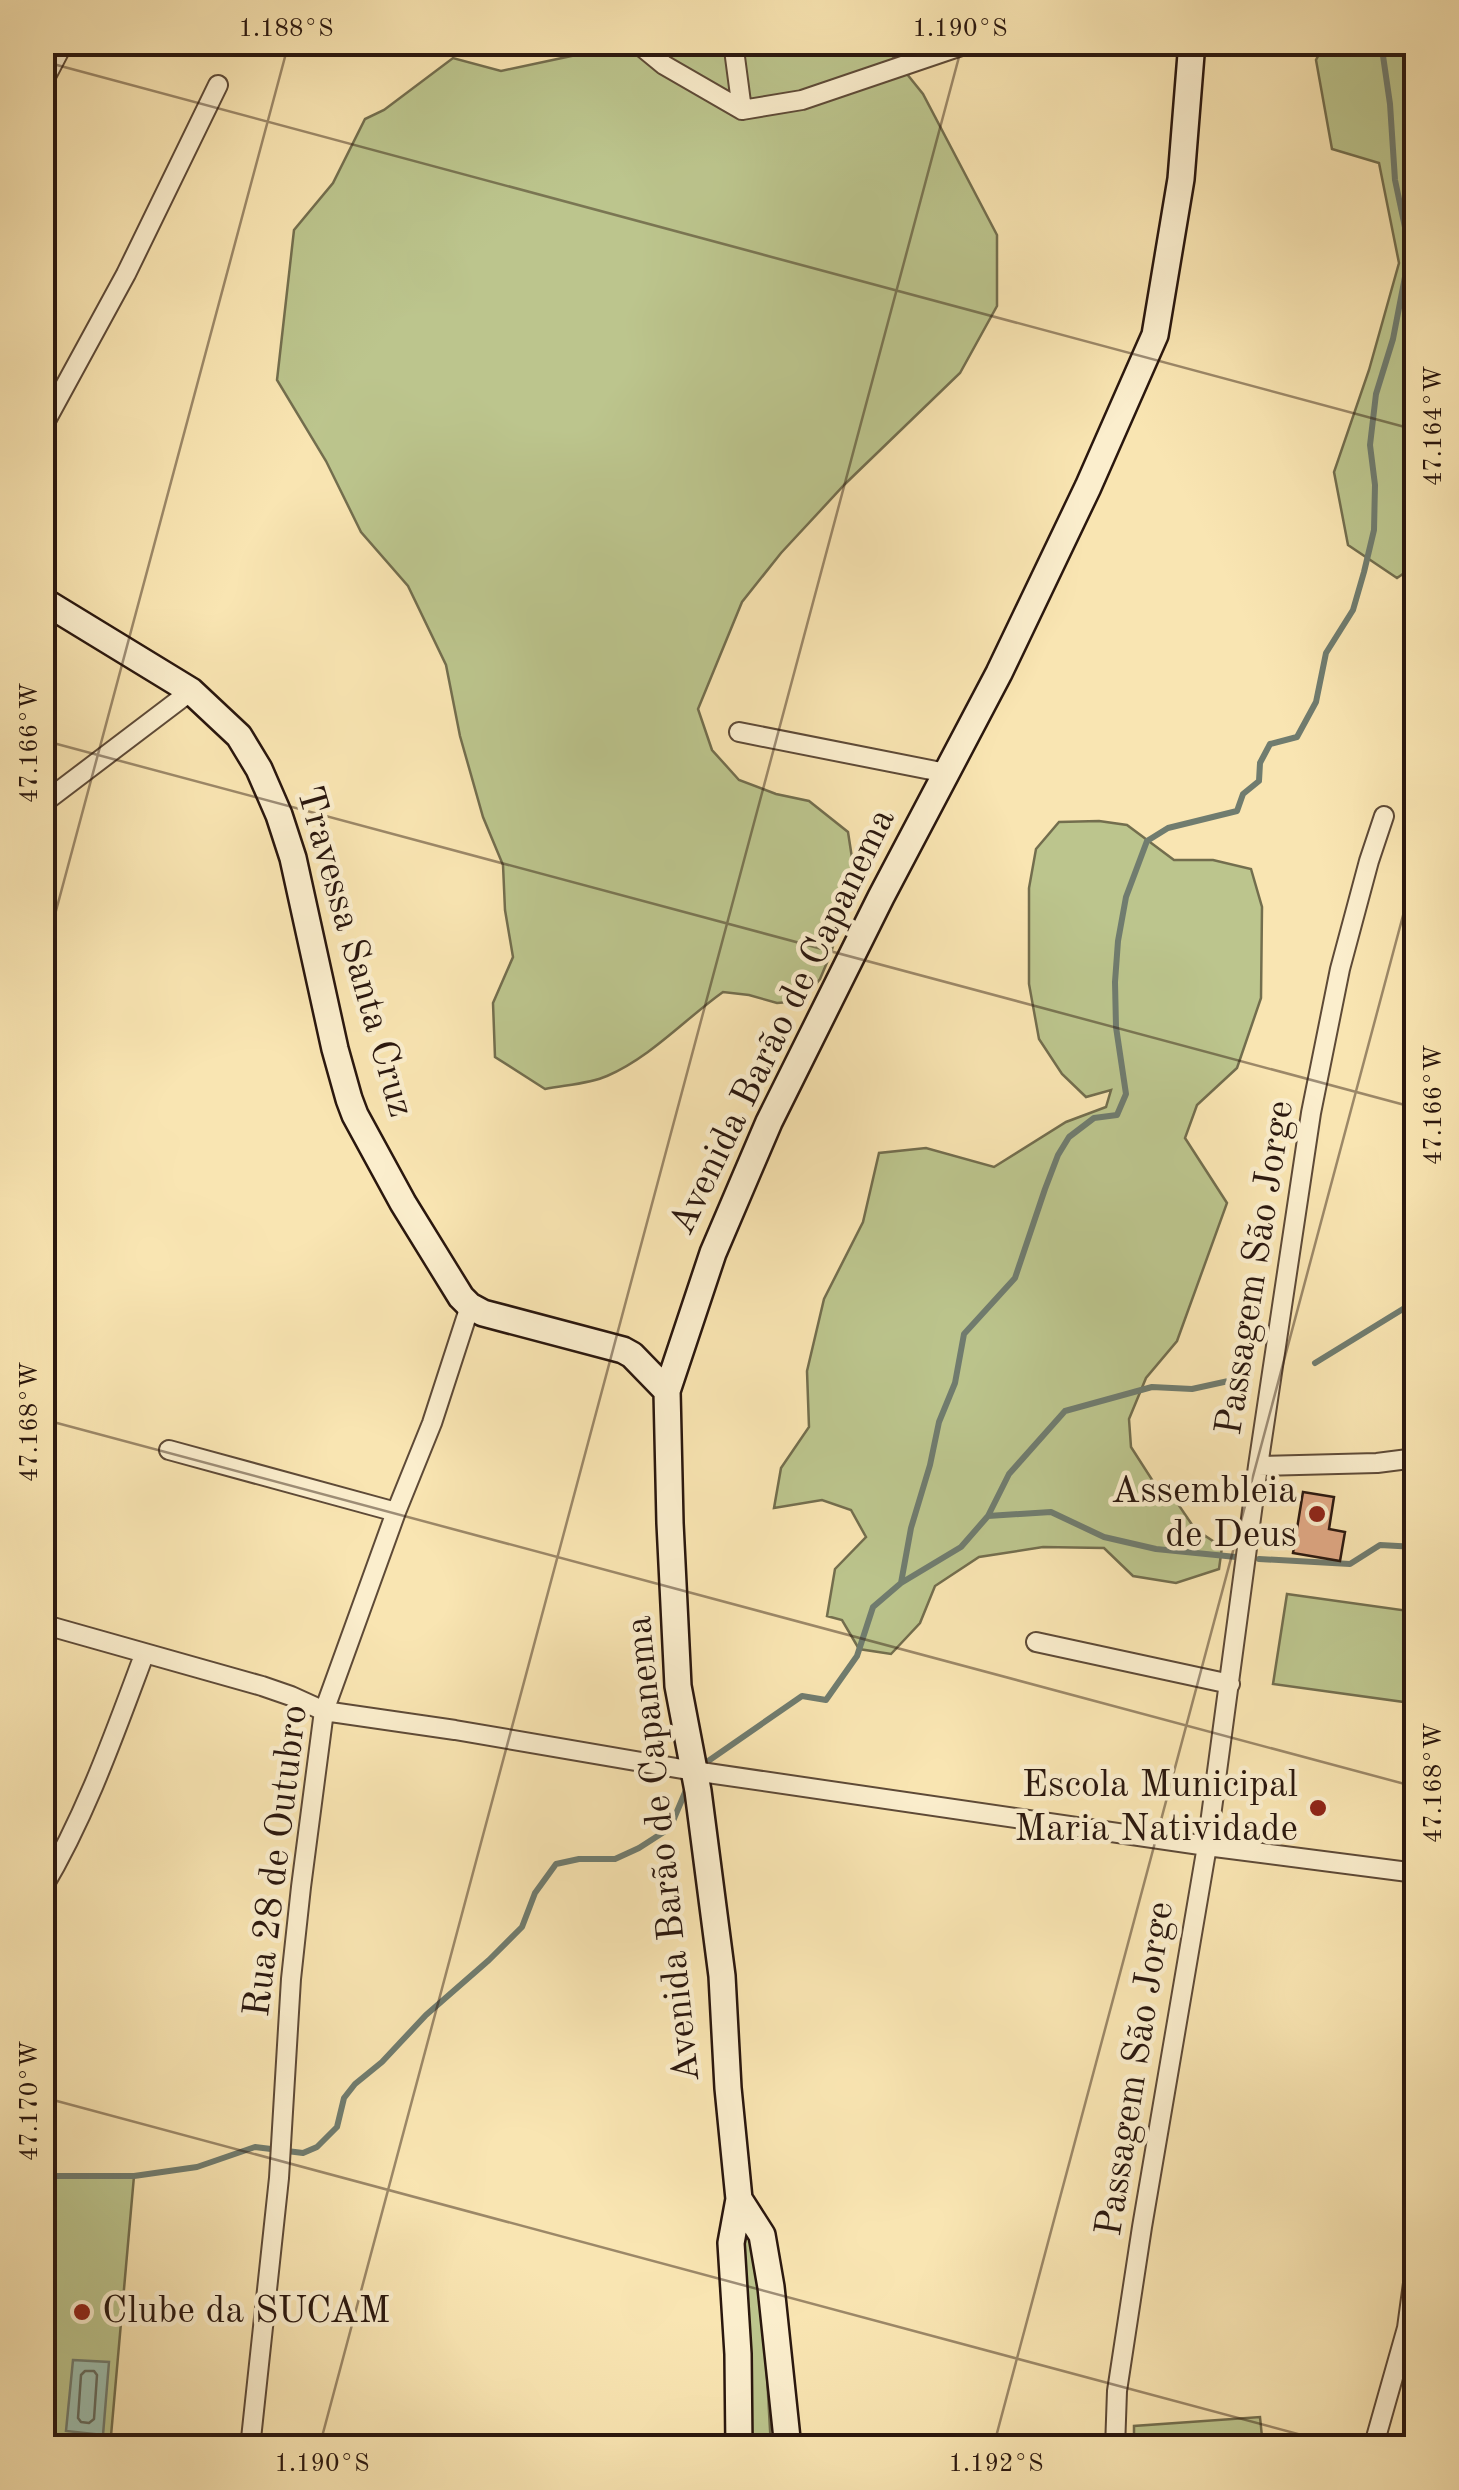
<svg xmlns="http://www.w3.org/2000/svg" width="1459" height="2490" font-family="'Old Standard TT',serif">
	<rect width="100%" height="100%" fill="#f9e5b2"/>
	<filter id="stains"><feTurbulence type="fractalNoise" baseFrequency=".002" numOctaves="4"/><feColorMatrix values="0 0 0 0 .2 0 0 0 0 .09 0 0 0 0 .02 0 0 0 .5 -.17"/></filter>
	<radialGradient id="worn" r=".72"><stop offset=".6" stop-color="#630" stop-opacity="0"/><stop offset="1" stop-color="#630" stop-opacity=".3"/></radialGradient>
	<path fill="#bcc58d" stroke="#736e4e" stroke-width="2.5" d="M596,43H882L923,94L997,235V306L960,373L845,484L781,553L742,602L698,709L712,750L739,780L776,794L809,801L848,832L854,871L831,953L820,979L802,1001L777,1003L749,995L723,992C685,1019 651,1057 607,1076C589,1084 565,1085 545,1089L495,1057L493,1003L513,957L505,910L503,865L483,817L460,736L446,665L408,586L361,532L326,461L277,380L294,230L333,183L365,119L384,110L453,58L501,71L576,55Z
		M1325,43H1416V565L1397,578L1348,545L1334,472L1369,370L1399,263L1379,163L1332,149L1316,60Z
		M1099,821L1127,825L1174,860H1213L1251,869L1262,907L1261,998L1237,1068L1197,1105L1185,1138L1227,1203L1177,1341L1146,1378L1129,1419L1131,1447L1156,1486L1178,1504L1195,1529L1222,1547L1219,1569L1176,1583L1133,1576L1104,1548L1043,1547L979,1557L935,1586L920,1623L891,1654L859,1649L842,1620L827,1616L835,1569L866,1537L851,1510L822,1500L774,1508L781,1468L809,1427L807,1371L824,1299L863,1222L879,1153L926,1148L994,1167L1066,1122L1106,1107L1111,1090L1086,1097L1062,1074L1039,1039L1029,984V888L1036,849L1059,822Z
		M1287,1594L1416,1612L1404,1702L1273,1684Z
		M43,2176H134L110,2447L43,2448Z
		M747,2237L752,2243L764,2323L771,2447H749L743,2243Z
		M1260,2417L1263,2447H1134V2426Z"/>
	<path fill="#9ebfaf" stroke="#707c6f" stroke-width="2.5" d="M73,2360L109,2362L103,2435L66,2431Z"/>
	<g fill="none" stroke-linecap="round" stroke-linejoin="round">
		<path stroke="#646b5e" stroke-width="2.5" d="M85,2371H94L97,2375L94,2419L89,2423L81,2422L78,2418L81,2375Z"/>
		<path stroke="#707c6f" stroke-width="6" d="M1315,1363L1416,1301
			M988,1516L1009,1474L1065,1411L1152,1387L1192,1389L1233,1380
			M1259,1559L1350,1564L1380,1545L1416,1547
			M901,1583L961,1547L988,1516L1051,1512L1104,1537L1156,1549L1236,1557
			M701,1766L802,1696L826,1700L857,1656L873,1607L901,1583L911,1528L930,1465L939,1422L955,1383L964,1334L1015,1278L1045,1189L1058,1155L1069,1137L1094,1118L1117,1115L1126,1094L1116,1027L1115,982L1118,941L1126,897L1147,841L1168,828L1237,811L1243,794L1259,781L1260,763L1270,744L1297,737L1316,702L1326,653L1353,610L1364,572L1374,530L1375,485L1370,445L1376,394L1393,339L1410,251L1395,180L1390,104L1381,42
			M42,2176H134L197,2167L255,2147L303,2153L317,2147L337,2127L344,2098L355,2084L382,2062L426,2015L489,1960L522,1927L535,1893L556,1864L579,1859H615L639,1848L670,1828L689,1783"/>
	</g>
	<path fill="#e1a885" stroke="#2a170e" stroke-width="2.5" d="M1303,1492L1334,1497L1329,1529L1345,1532L1340,1561L1293,1553Z"/>
	<g fill="none" stroke-linecap="round" stroke-linejoin="round">
		<defs>
			<path id="street" d="M636,42L664,65L742,110L802,100L973,42
				M733,42L742,110
				M42,84L64,42
				M42,428L126,274L218,85
				M739,732L946,773
				M42,804L191,691
				M169,1450L396,1512
				M1258,1466L1377,1463L1416,1458
				M42,1624L262,1686L291,1696L324,1711L455,1730L694,1771L1207,1846L1416,1873
				M1036,1642L1230,1684
				M42,1889C86,1815 114,1735 144,1655
				M250,2448L279,2178L291,1979L301,1887L324,1711L396,1512L432,1423L470,1306
				M1115,2448L1117,2391L1142,2227L1207,1846L1258,1466L1311,1113L1340,969L1369,861L1384,816
				M1373,2448L1407,2328L1416,2261"/>
			<path id="secondary" d="M42,600L191,691L239,736L259,769L279,815L293,858L335,1049L349,1099L355,1115L403,1203L461,1297L470,1306L483,1313L623,1350L632,1355L667,1391
				M739,2199L762,2235L771,2287L788,2448
				M739,2448L738,2354L731,2243L739,2199L728,2088L722,1976L698,1791L678,1686L670,1523L667,1391L713,1253L769,1122L881,897L999,673L1088,487L1155,335L1181,179L1192,42"/>
		</defs>
		<use href="#street" stroke="#5e4a37" stroke-width="22"/>
		<use href="#secondary" stroke="#2a170e" stroke-width="30"/>
		<use href="#street" stroke="#fbeecd" stroke-width="18"/>
		<use href="#secondary" stroke="#fbeecd" stroke-width="25"/>
	</g>
	<path fill="none" stroke="#2a170e" stroke-width="2.5" stroke-opacity="0.45" d="M42,61L1416,430M42,740L1416,1108M42,963L289,42M42,1419L1416,1787M42,2097L1350,2448M319,2448L963,42M993,2448L1416,867"/>
	<g fill="#8f2418" stroke="#fbeecd" stroke-width="4">
		<circle cx="1317" cy="1514" r="10"/>
		<circle cx="1318" cy="1808" r="10"/>
		<circle cx="82" cy="2312" r="10"/>
	</g>
	<g text-anchor="middle" dominant-baseline="central" stroke-width="9" stroke-linejoin="round" paint-order="stroke">
		<g font-size="38" fill="#2a170e" stroke="#fbeecd">
			<text transform="translate(354 952) rotate(74)">Travessa Santa Cruz</text>
			<text transform="translate(783 1022) rotate(-64)">Avenida Barão de Capanema</text>
			<text transform="translate(1256 1268) rotate(-81)">Passagem São Jorge</text>
			<text transform="translate(664 1849) rotate(-96)">Avenida Barão de Capanema</text>
			<text transform="translate(277 1861) rotate(-83)">Rua 28 de Outubro</text>
			<text transform="translate(1136 2069) rotate(-81)">Passagem São Jorge</text>
		</g>
		<g font-size="38" fill="#2a170e" stroke="#fbeecd" text-anchor="end">
			<text x="1297" y="1492">Assembleia<tspan x="1297" dy="44">de Deus</tspan></text>
			<text x="1298" y="1786">Escola Municipal<tspan x="1298" dy="44">Maria Natividade</tspan></text>
			<text x="102" y="2312" text-anchor="start">Clube da SUCAM</text>
		</g>
	</g>
	<rect width="1459" height="2490" fill="none" stroke="#f9e5b2" stroke-width="110"/>
	<rect x="55" y="55" width="1349" height="2380" fill="none" stroke="#2a170e" stroke-width="4"/>
	<g font-size="25" text-anchor="middle" fill="#2a170e">
		<text x="286" y="36">1.188°S</text>
		<text x="960" y="36">1.190°S</text>
		<text transform="translate(1432 426) rotate(-90)" y="9">47.164°W</text>
		<text transform="translate(28 743) rotate(-90)" y="9">47.166°W</text>
		<text transform="translate(1432 1105) rotate(-90)" y="9">47.166°W</text>
		<text transform="translate(28 1422) rotate(-90)" y="9">47.168°W</text>
		<text transform="translate(1432 1783) rotate(-90)" y="9">47.168°W</text>
		<text transform="translate(28 2101) rotate(-90)" y="9">47.170°W</text>
		<text x="322" y="2471">1.190°S</text>
		<text x="996" y="2471">1.192°S</text>
	</g>
	<rect width="100%" height="100%" filter="url(#stains)"/>
	<rect width="100%" height="100%" fill="url(#worn)"/>
</svg>
